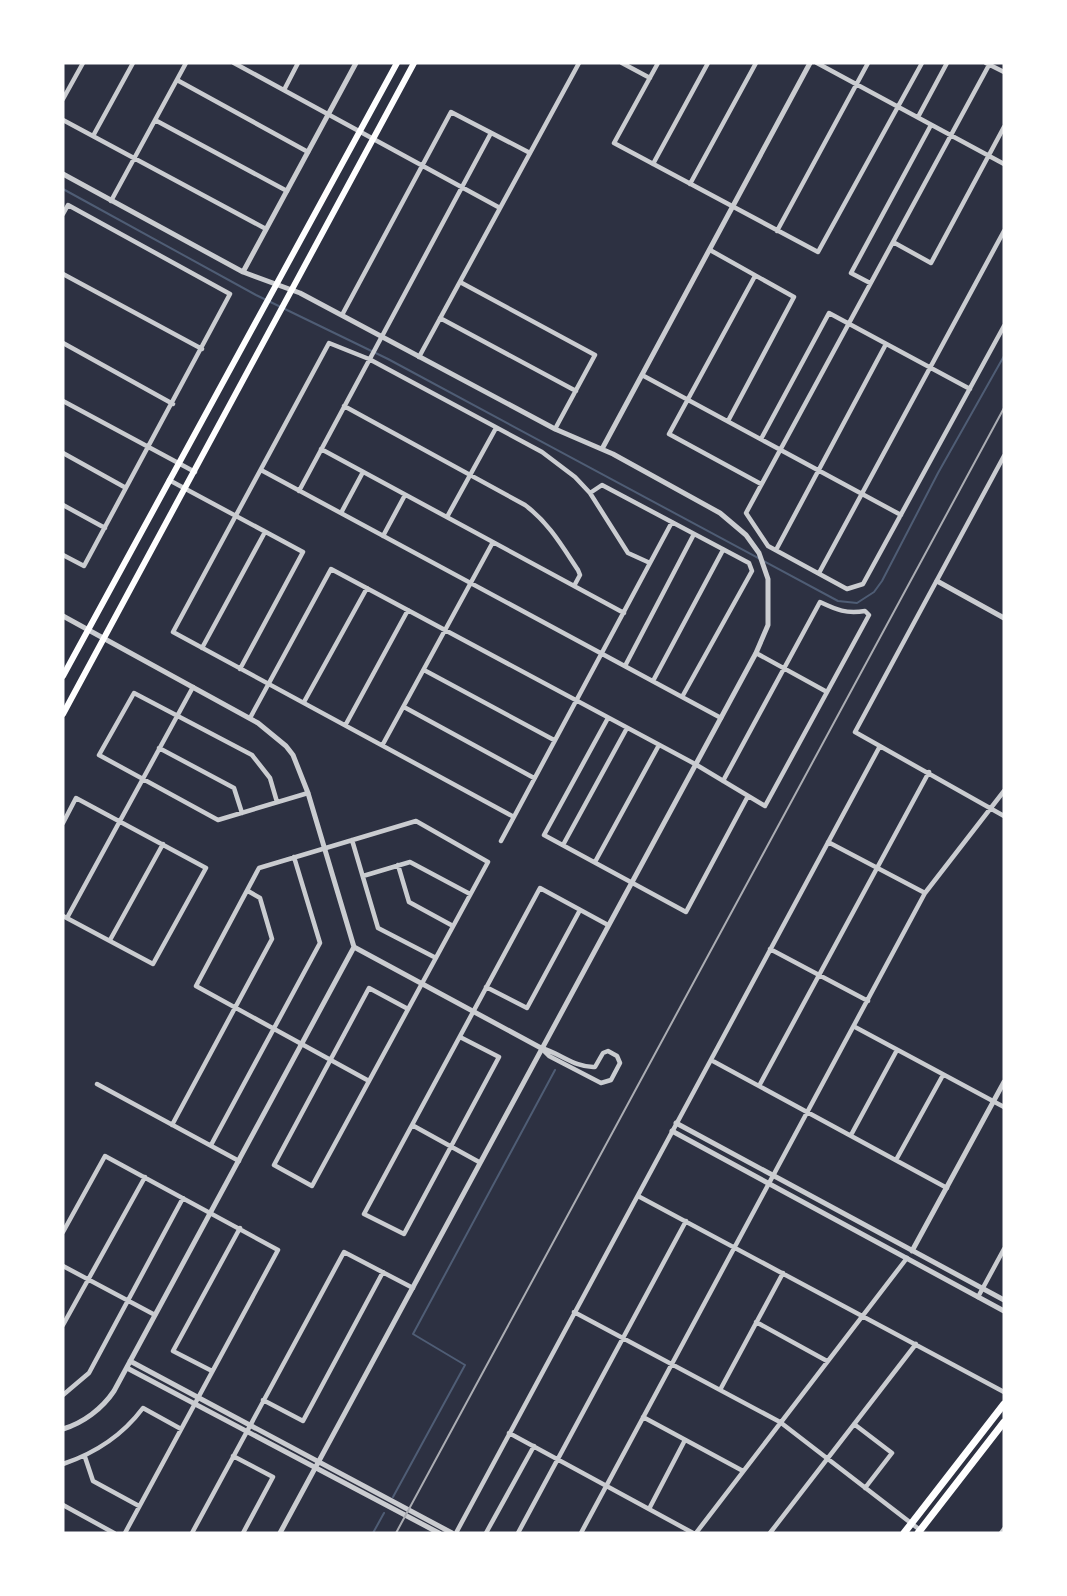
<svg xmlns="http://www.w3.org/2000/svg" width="1067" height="1596" font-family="Mulish,sans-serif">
	<rect width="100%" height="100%" fill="#2d3142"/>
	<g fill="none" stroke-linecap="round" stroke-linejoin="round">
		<path stroke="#4f5d75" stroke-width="2" d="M63,189L256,295L388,359L838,601L857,603L874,592L882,581L938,473L1004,356
			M393,1497L465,1365L413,1334L555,1070
			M373,1533L384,1513"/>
		<path stroke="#caccd0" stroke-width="4.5" d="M234,63L500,208
			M622,63L650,78
			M658,63L614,143L818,252L922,63
			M817,63L1004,164
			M986,63L1004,72
			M989,65L746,513L768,546L847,589L863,584L1004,326
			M177,80L308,152
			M284,90L298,63
			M63,99L83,63
			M918,117L947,63
			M63,120L266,229
			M155,120L287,191
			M93,136L133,63
			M653,164L708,63
			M690,184L756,63
			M111,201L186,63
			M63,214L68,205L230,294L84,566L63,555
			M777,231L868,63
			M893,242L931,263L1004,127
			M710,250L794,297L728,421
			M63,274L202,349
			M755,276L669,434L761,484
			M460,282L595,355L555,429
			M870,283L851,273L931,125
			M342,315L451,112L530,153
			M440,318L576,391
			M63,343L173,404
			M419,357L579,63
			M642,375L901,515
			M63,401L195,472
			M344,406L525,505C549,523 562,546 578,570L580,575L574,586
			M761,439L829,313L970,389
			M321,449L624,613
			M63,453L126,488
			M1004,456L855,732L1004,816
			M261,470L721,718
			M169,480L303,552L240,669
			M299,491L491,133
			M590,493L602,485L749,563L752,571L682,697
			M63,505L105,528
			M341,513L363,472
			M447,517L496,428
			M383,536L405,495
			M776,550L886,344
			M819,573L1004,231
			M202,648L265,532
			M756,653L827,692
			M625,666L694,534
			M424,670L554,740
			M653,681L723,550
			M304,702L367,588
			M404,707L534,778
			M250,718L331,569L695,764L765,806L869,615L865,611C846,614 837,610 820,602L723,781
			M608,718L544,835L686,912L748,796
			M346,724L408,610
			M383,744L493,542
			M159,748L234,788L242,813
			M277,802L270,778L252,755L134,693L99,755L218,820L308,793
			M514,817L173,632L329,343L369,359L542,452L575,477L590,493L628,553L650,563
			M63,823L76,798L206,868L153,964L63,916
			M352,840L378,928L436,958
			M501,841L672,522
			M828,842L925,893
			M563,845L627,728
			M595,862L659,745
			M398,865L409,902L453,926
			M363,876L410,862L470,894
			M67,918L193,687
			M110,940L163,844
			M770,949L868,1001
			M486,987L527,1008L580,910
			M855,1027L1004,1107
			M460,1037L499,1057L404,1234L364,1214L540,888L608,925
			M541,1048C560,1053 575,1068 595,1067L603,1053L608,1051L617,1056L620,1063L611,1080L601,1083L549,1056Z
			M711,1060L947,1188
			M369,1081C312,1050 254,1018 196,986L259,868L416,821L488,862L312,1186L274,1165L369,988L408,1009
			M97,1084L239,1161
			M759,1086L929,772
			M172,1125L272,939L260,898L248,891
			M412,1125L479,1162
			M851,1135L897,1050
			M211,1145L320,943L294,857
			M896,1160L943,1075
			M638,1196L1004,1392
			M63,1232L105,1156L278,1250L125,1533
			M63,1266L155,1315
			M978,1297L1004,1249
			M574,1312L780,1422L920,1530
			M756,1322L827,1361
			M63,1325L145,1177
			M212,1371L173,1351L240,1228
			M720,1390L783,1273
			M63,1395L89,1373L183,1198
			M263,1400L303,1421L383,1272
			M643,1417L743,1471
			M854,1424L892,1453L865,1488
			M509,1433L693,1533
			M233,1456L273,1477L243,1533
			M85,1457L93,1481L139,1506
			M63,1464C96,1453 122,1436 143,1408L181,1429
			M63,1505L114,1533
			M649,1509L685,1440
			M192,1533L344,1252L413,1288
			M456,1533L880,746
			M486,1533L534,1446
			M518,1533L686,1221
			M581,1533L925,893L1004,791
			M696,1533L907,1258
			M770,1533L916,1344
			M1001,1533L1004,1529"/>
		<path stroke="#caccd0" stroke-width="5" d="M63,174L243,272L300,293L555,429L613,454L720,513L746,535L759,553L768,579V625L756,653L280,1533
			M243,272L356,63
			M602,449L810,63
			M937,581L1004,618
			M63,616L258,723L286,746L293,755L308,793L354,947L114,1391C102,1409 83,1423 63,1429
			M354,947L541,1048
			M676,1123L1004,1300
			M672,1131L1004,1311
			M912,1251L1004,1082
			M130,1361L452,1533
			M127,1368L439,1533"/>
		<path stroke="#fff" stroke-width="6" d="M63,676L397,63
			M63,714L414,63"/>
		<path stroke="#fff" stroke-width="7" d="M904,1533L1004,1404
			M918,1533L1004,1422"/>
		<path stroke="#abadb3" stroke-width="2" d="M396,1533L1004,408"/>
	</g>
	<rect width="1067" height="1596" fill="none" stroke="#ffffff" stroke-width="129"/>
</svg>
